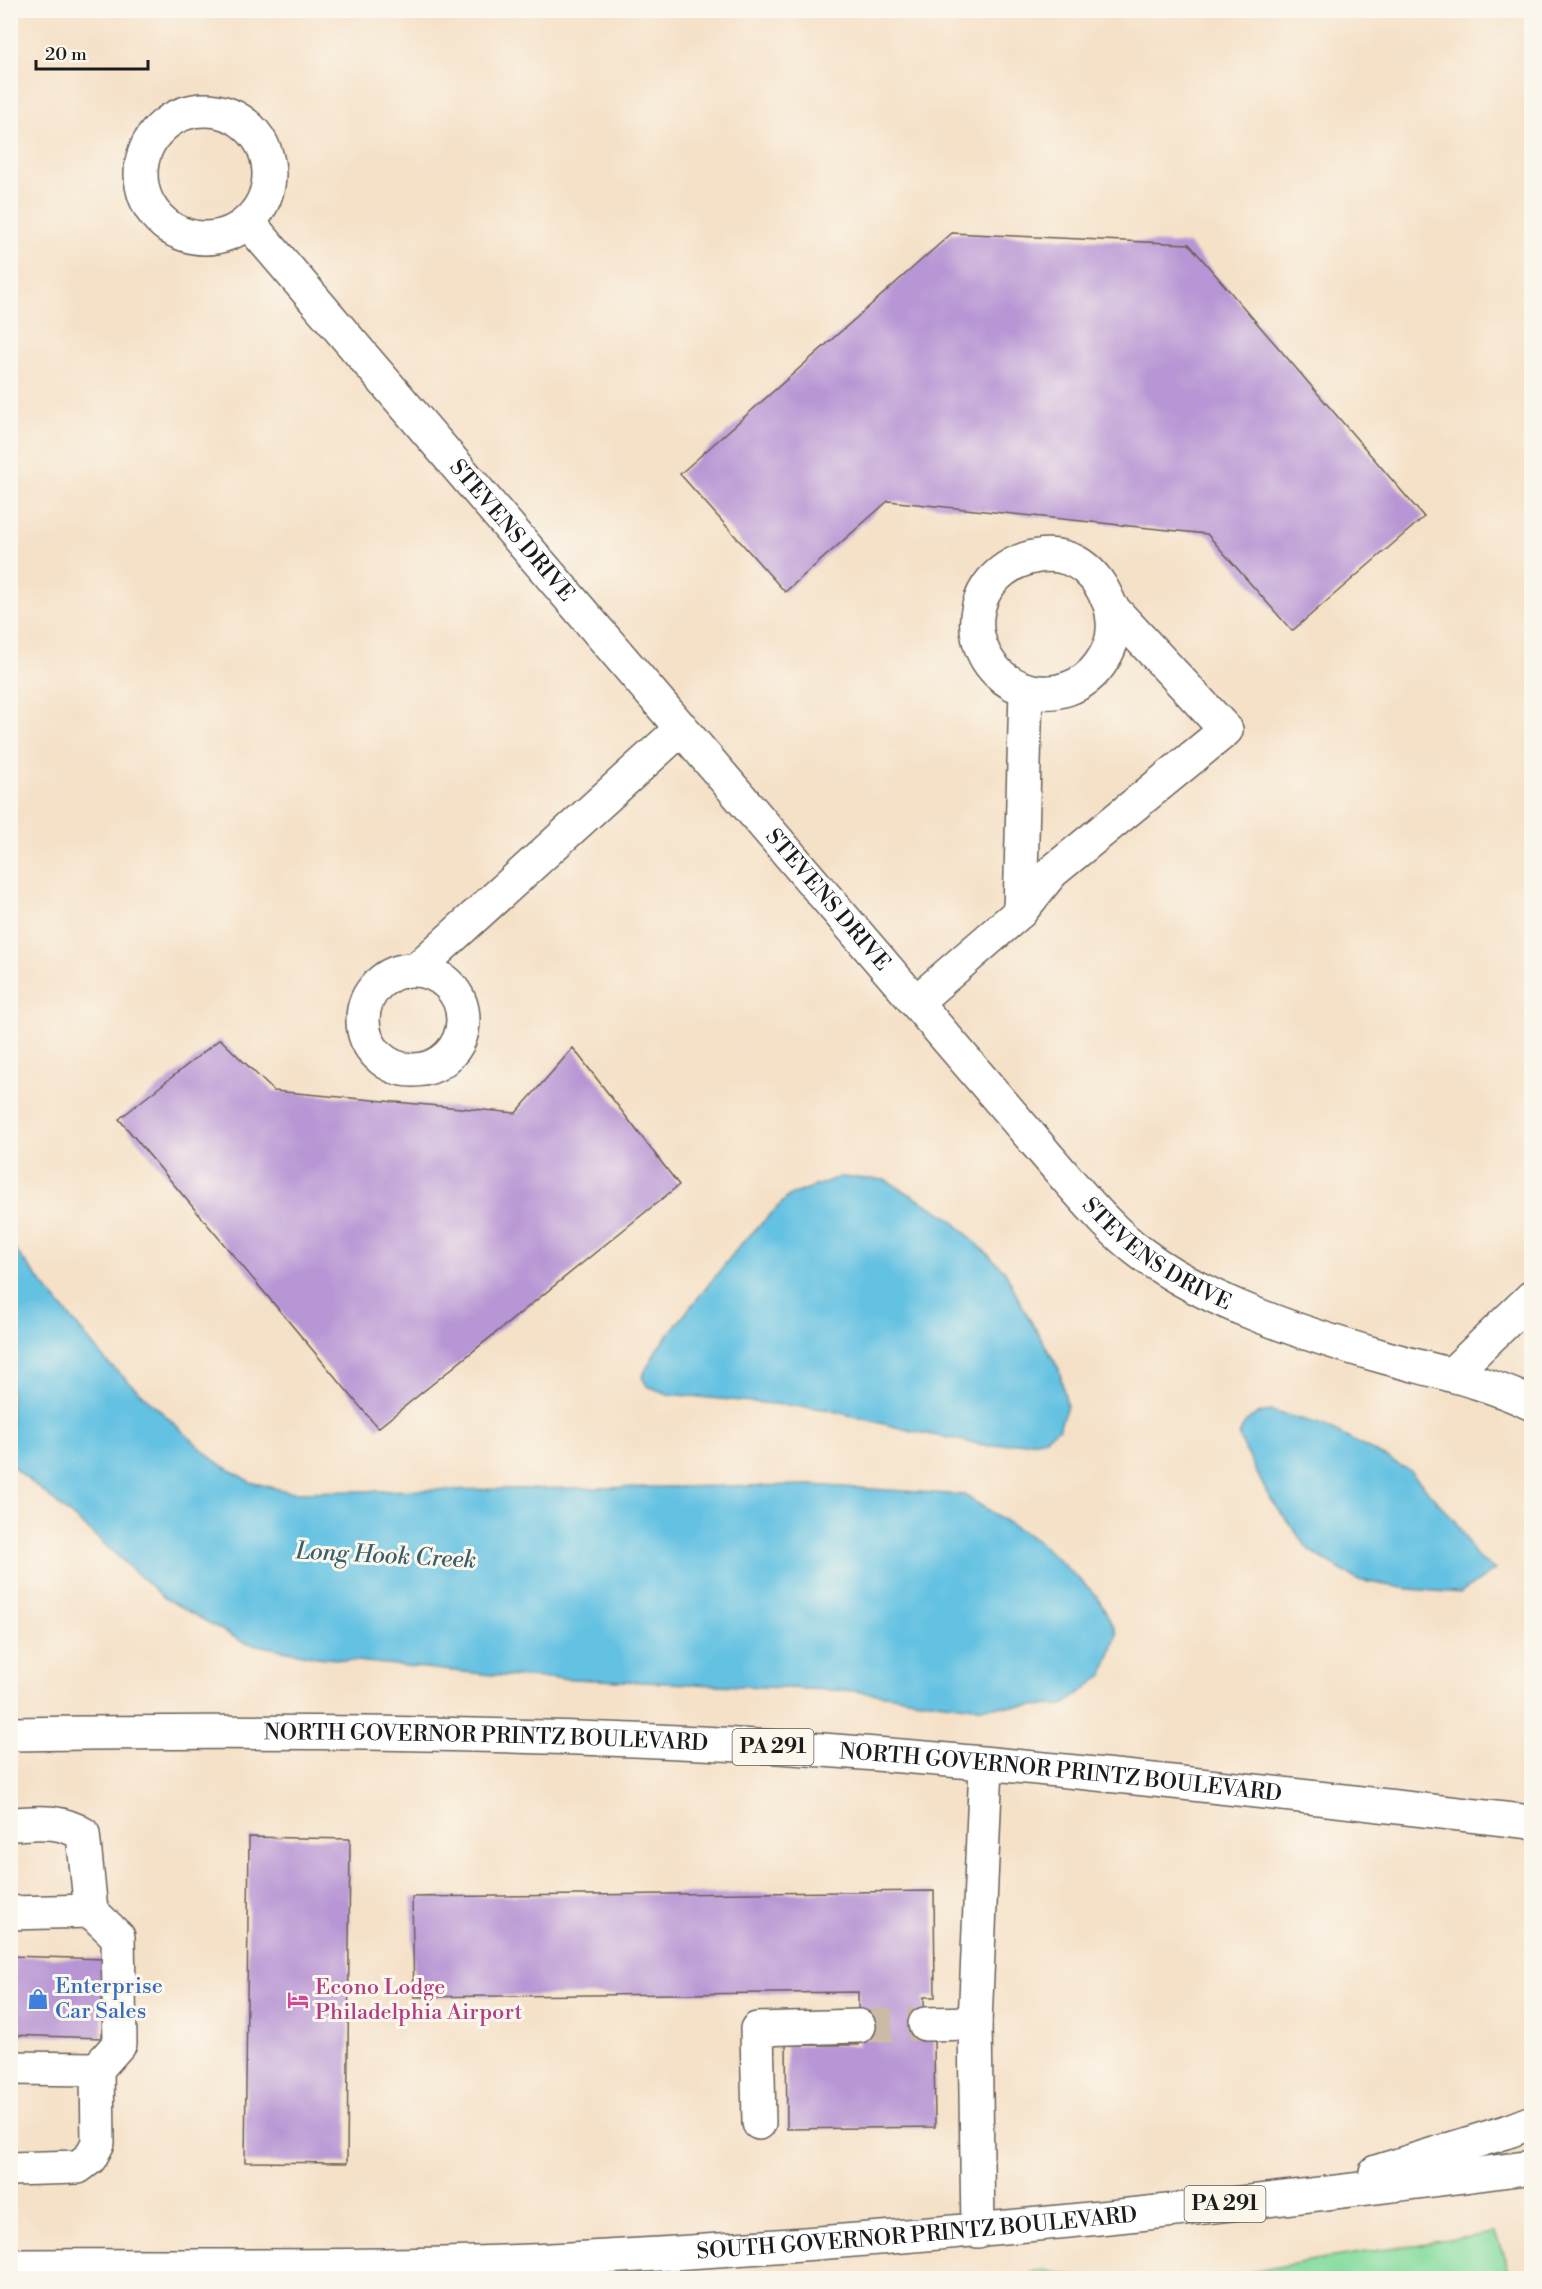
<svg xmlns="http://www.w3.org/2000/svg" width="1542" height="2289" font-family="'Libre Bodoni',serif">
	<rect width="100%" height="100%" fill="#fbf7ec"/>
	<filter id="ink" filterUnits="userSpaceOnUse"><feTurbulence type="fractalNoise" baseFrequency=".0167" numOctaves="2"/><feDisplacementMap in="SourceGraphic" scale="12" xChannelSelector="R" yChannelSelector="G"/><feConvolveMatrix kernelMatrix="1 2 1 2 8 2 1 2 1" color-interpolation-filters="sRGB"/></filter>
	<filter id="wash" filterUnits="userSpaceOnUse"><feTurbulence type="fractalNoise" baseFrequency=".008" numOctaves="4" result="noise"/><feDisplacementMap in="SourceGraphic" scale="24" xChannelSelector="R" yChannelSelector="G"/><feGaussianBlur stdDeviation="1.35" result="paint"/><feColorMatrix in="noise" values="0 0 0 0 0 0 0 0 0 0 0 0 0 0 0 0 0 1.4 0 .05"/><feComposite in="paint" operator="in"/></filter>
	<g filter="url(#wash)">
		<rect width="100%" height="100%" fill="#f5e1c8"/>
		<path fill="#87dda0" stroke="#527c5e" stroke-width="1.5" d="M1495,2233L1512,2278H1219L1320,2259Z
			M1043,2270L1070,2275L1075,2278H1019Z"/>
		<path fill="#64c1e2" stroke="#406e7f" stroke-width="1.5" d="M839,1177L886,1180L950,1218L1005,1271L1023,1308L1059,1369L1067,1406L1059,1428L1043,1440L990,1446L912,1431L825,1409L668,1394L647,1386L642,1377L657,1349L742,1243L789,1196Z
			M11,1245L106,1361L215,1461L250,1482L291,1492L812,1485L964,1495L1039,1542L1097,1596L1117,1634L1103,1675L1064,1705L974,1707L855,1691L502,1676L317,1657L243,1642L164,1598L92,1533L11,1465Z
			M1271,1411L1323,1425L1409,1470L1455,1521L1476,1556L1495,1570L1461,1593L1409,1589L1357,1580L1309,1550L1268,1495L1239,1437C1244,1418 1253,1414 1271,1411Z"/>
		<g id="blocks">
			<path fill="#b895d4" d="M952,233L1189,244L1424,517L1292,631L1207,534L888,501L785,592L680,474Z
				M220,1039L274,1091L516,1113L573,1048L679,1185L378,1428L119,1119Z
				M249,1837L350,1839L347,2163L245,2162Z
				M934,1891L935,1997H924L925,2040H934L935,2127L787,2129L786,2045H858V1992L414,1997L412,1897Z
				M10,1956L104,1959L102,2038L10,2035Z"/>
		</g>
	</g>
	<g filter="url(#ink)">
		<use href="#blocks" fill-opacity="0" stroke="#686158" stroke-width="1.5"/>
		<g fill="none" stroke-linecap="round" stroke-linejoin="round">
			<path stroke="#cabaa6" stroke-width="33" stroke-dasharray="33 16" stroke-linecap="butt" d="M859,2026L925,2024"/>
			<defs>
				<g id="minor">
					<circle cx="205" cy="174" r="64"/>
					<path id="s1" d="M248,222L1067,1179C1090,1205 1113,1232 1141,1253C1205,1302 1307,1335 1384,1357C1433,1371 1486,1381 1532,1404"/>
					<path d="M1020,912L1026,690"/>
					<path d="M417,969L682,728"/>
					<circle cx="413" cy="1020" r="50"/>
					<path d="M916,1002L1020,912L1052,872L1226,730L1111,607C1105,593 1099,580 1086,569C1058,545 1015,555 992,581C979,596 974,617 978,636C990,695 1065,713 1100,664C1107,654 1113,642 1113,630C1114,623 1112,614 1111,607"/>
					<path d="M1451,1375L1532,1297"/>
					<path d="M10,1824C38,1823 58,1819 83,1834L91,1911"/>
					<path d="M10,1913L91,1911L118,1937L120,2043L97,2069L10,2068"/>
					<path d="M925,2024L975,2023"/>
					<path d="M759,2123L757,2029L859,2026"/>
					<path d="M10,2169L78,2167L90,2158L98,2143L97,2069"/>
					<path d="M978,2231L975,2023L986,1765"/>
				</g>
				<g id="major">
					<path id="s2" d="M10,1734C271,1730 532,1732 792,1748C1039,1764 1285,1795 1532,1822"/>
					<path d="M1376,2172L1506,2132L1532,2122"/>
					<path id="s3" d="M10,2266C197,2265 384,2269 570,2259C892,2242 1212,2210 1532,2167"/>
				</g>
			</defs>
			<use href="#minor" stroke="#686158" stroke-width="36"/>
			<use href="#major" stroke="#686158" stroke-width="36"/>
			<use href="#minor" stroke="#fff" stroke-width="33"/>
			<use href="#major" stroke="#fff" stroke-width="33"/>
		</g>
	</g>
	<defs>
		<symbol id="shop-bare" viewBox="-9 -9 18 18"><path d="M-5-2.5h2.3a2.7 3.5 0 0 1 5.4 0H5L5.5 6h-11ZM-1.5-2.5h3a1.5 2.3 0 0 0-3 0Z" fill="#3f7fe0" stroke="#fbf7ec" stroke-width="2.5" paint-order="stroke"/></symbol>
		<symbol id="hotel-bare" viewBox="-9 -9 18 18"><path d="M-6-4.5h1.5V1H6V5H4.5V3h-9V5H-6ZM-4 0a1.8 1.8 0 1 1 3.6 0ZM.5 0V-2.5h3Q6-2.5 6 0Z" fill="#d1479c" stroke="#fbf7ec" stroke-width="2.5" paint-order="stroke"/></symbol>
	</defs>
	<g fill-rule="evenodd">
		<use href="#shop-bare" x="23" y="1984" width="30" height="30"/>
		<use href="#hotel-bare" x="283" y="1985" width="30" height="30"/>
	</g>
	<g text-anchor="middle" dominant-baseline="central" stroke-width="6" stroke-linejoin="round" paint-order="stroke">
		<g fill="#fbf7ec" stroke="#5f5e5a" stroke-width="1.5">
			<rect x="732.5" y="1729" width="81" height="36" rx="4.5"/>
			<rect x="1184.5" y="2186" width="81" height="36" rx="4.5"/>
		</g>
		<g font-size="21" font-weight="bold" fill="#1c1c1c">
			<text x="773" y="1747">PA 291</text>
			<text x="1225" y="2204">PA 291</text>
		</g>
		<g font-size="22" fill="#1c1c1c" stroke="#fbf7ec">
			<text stroke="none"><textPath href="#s1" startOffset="406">STEVENS DRIVE</textPath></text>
			<text stroke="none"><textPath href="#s1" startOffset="892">STEVENS DRIVE</textPath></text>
			<text stroke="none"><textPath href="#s1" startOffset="1378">STEVENS DRIVE</textPath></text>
			<text stroke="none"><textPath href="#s2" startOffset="476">NORTH GOVERNOR PRINTZ BOULEVARD</textPath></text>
			<text stroke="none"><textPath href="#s2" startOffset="1052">NORTH GOVERNOR PRINTZ BOULEVARD</textPath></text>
			<text stroke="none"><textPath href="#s3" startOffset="908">SOUTH GOVERNOR PRINTZ BOULEVARD</textPath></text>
		</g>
		<g font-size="22" fill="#366cbe" stroke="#fbf7ec" text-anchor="start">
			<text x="55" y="1986">Enterprise<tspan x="55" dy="25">Car Sales</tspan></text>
		</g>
		<g font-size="22" fill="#b23c85" stroke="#fbf7ec" text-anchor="start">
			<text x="315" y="1987">Econo Lodge<tspan x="315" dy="25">Philadelphia Airport</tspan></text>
		</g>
		<g font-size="24" font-style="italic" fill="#395e6b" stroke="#fbf7ec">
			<text transform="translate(386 1556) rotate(3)">Long Hook Creek</text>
		</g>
	</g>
	<rect width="1542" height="2289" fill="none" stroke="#fbf7ec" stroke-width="36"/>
	<path d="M36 60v9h112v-9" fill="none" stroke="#1c1c1c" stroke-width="3"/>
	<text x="45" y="60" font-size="18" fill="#1c1c1c" stroke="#fbf7ec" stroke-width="4.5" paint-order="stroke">20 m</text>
</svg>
